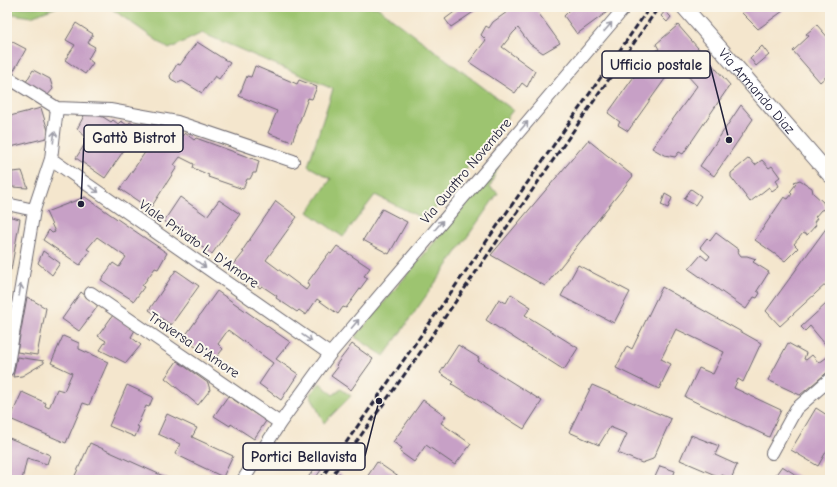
<svg xmlns="http://www.w3.org/2000/svg" width="837" height="487" font-family="'Comic Neue',sans-serif">
	<rect width="100%" height="100%" fill="#fbf7ec"/>
	<filter id="ink" filterUnits="userSpaceOnUse"><feTurbulence type="fractalNoise" baseFrequency=".025" numOctaves="2"/><feDisplacementMap in="SourceGraphic" scale="8" xChannelSelector="R" yChannelSelector="G"/><feConvolveMatrix kernelMatrix="1 2 1 2 8 2 1 2 1" color-interpolation-filters="sRGB"/></filter>
	<filter id="wash" filterUnits="userSpaceOnUse"><feTurbulence type="fractalNoise" baseFrequency=".012" numOctaves="4" result="noise"/><feDisplacementMap in="SourceGraphic" scale="16" xChannelSelector="R" yChannelSelector="G"/><feGaussianBlur stdDeviation="0.9" result="paint"/><feColorMatrix in="noise" values="0 0 0 0 0 0 0 0 0 0 0 0 0 0 0 0 0 1.4 0 .05"/><feComposite in="paint" operator="in"/></filter>
	<g filter="url(#wash)">
		<rect width="100%" height="100%" fill="#f4e6cd"/>
		<path fill="#9dc46f" stroke="#607355" d="M7,7H57L31,17L7,13Z
			M109,7H377L513,110L426,220L375,195L343,237L308,212L331,179L308,166L333,89L202,33L169,49Z
			M499,165L490,187L498,193L384,356L355,337Z
			M320,383L333,395L341,389L351,396L324,423L310,394Z"/>
		<g id="blocks">
			<path fill="#c7a0c6" d="M461,7H481L451,27L445,19Z
				M514,7H534L560,43L543,53L530,44L518,28L513,33L502,47L535,71L527,87L522,83L515,93L469,62L486,40L481,35L486,26L489,28L493,22Z
				M573,7H614L577,34L564,16Z
				M743,7H779L783,11L758,29L742,13L745,9Z
				M665,11L671,17L667,22L661,16Z
				M76,23L93,34L88,43L95,47L88,59L93,63L85,74L65,60L75,45L66,40Z
				M678,25L730,85L683,154L679,152L675,157L664,155L652,148L697,86L675,62L670,65L672,69L628,131L618,125L620,122L608,113L648,57L659,49L656,44Z
				M817,25L830,40V73L820,82L793,51L809,36L806,34Z
				M7,39L26,49L12,74L7,71Z
				M197,42L230,63L219,79L215,76L202,93L182,81L178,83L171,79L170,76L177,64L180,65Z
				M762,46L769,55L756,66L750,58Z
				M255,66L297,84L299,80L317,87L312,99L308,98L292,142L268,133L277,111L239,96L247,76L251,77Z
				M33,70L50,79L53,89L47,96L26,82Z
				M741,105L753,119L714,176L700,166Z
				M7,107L10,116L41,108L50,137L7,148Z
				M86,112L103,117L111,122L113,120L118,124L121,121L127,125L130,122L139,128L105,178L76,158L88,139L77,129Z
				M161,129L168,133L171,129L182,136L185,133L194,140L196,138L259,161L256,173H253L250,179H247L243,189L208,177L209,175L193,168L194,164L180,157L174,165L177,167L150,209L120,189Z
				M588,140L633,176L545,286L491,255Z
				M749,158L755,165L762,160L769,168L772,166L780,177L776,180L779,186L772,191L769,187L750,202L731,177V173Z
				M22,171L28,188L12,187V172Z
				M800,180L812,188L813,193L823,202L826,209L821,210L815,217L817,218L814,222L816,225L807,235L803,233L794,244L798,248L785,261L755,240L784,197L788,199L792,194L790,192L796,184L794,182Z
				M691,189L701,196L695,205L684,199Z
				M665,194L672,198L668,208L661,205Z
				M85,197L167,253L158,269L155,268L142,286L144,287L134,301L101,280L113,263L119,267L126,257L97,237L87,249L90,251L80,265L43,240L49,230L52,233L55,232L46,212Z
				M180,197L207,216L219,200L240,214L212,254L164,221Z
				M276,201L297,217L266,260L306,290L309,286L307,283L329,253L331,254L337,246L370,268L364,276L368,278L346,308L343,307L338,314L317,299L306,315L299,310L297,312L276,298L277,296L262,286L260,288L232,267L244,252L242,251Z
				M382,209L407,222L389,254L363,240Z
				M7,216L20,219L11,270L7,269Z
				M830,223V287L827,283L780,326L766,311Z
				M716,233L739,250L738,252L741,256H747L756,259L753,262L769,272L757,291L760,293L757,298L754,297L746,309L689,269L701,255L707,260L710,256L700,247L707,238L710,241Z
				M43,251L60,263L52,275L38,263Z
				M578,265L630,292L614,323L561,296Z
				M176,270L199,286L171,325L149,310Z
				M662,287L761,343L743,382L738,379L734,388L781,410L769,437L685,397L699,368L713,374L724,352L676,329L661,359L671,364L659,389L616,368L627,346L632,349Z
				M217,291L290,342L276,359L298,374L281,400L259,384L273,363L228,330L218,344L223,349L215,359L183,339Z
				M81,292L98,306L79,331L62,319Z
				M511,294L531,307L525,315L578,348L564,370L486,320L499,299L506,303Z
				M27,297L46,308L37,355L17,352Z
				M826,304L830,309V350L810,326L805,331L801,327Z
				M113,315L135,330L131,337L141,345L126,363L100,350L106,341L98,336Z
				M63,336L79,343V349L108,362L89,405L83,403L66,443L10,419L22,392L46,403L45,406L49,408L57,389L64,391L72,373L51,363Z
				M788,343L806,353L804,359L806,360L812,355L819,363L830,355V370L800,395L768,380Z
				M352,344L373,359L351,390L331,376L338,367L336,365Z
				M458,345L479,358L478,361L542,401L524,429L452,384L454,382L440,373Z
				M17,357L44,361V363L22,376L13,377Z
				M177,361L208,383L210,390L198,405L165,378Z
				M127,385L153,397L149,407L146,406L137,426L139,427L135,437L109,426Z
				M592,385L671,419L653,459L642,463L618,453L627,434L610,427L599,445L569,432Z
				M228,396L266,421L254,439L231,424L230,426L214,416Z
				M423,400L446,416L441,423L471,444L455,465L426,445L414,462L400,452L402,448L393,442Z
				M816,408L830,417V445L818,466L791,450Z
				M167,414L197,428L192,437L233,456L223,477L175,454L180,444L158,434Z
				M691,435L719,446L715,455L737,465L731,479L722,475L720,477L680,460Z
				M7,437L50,455L47,464L27,458L22,480H7Z
				M90,443L172,480H73Z
				M321,460L326,463L314,480H306Z
				M377,462L403,480H365Z
				M660,466L675,471L672,480L655,477Z
				M782,466L804,480H772Z
				M339,473L344,477L341,480H334Z"/>
		</g>
	</g>
	<g filter="url(#ink)">
		<use href="#blocks" fill-opacity="0" stroke="#6c676e" stroke-width="1"/>
		<g fill="none" stroke-linecap="round" stroke-linejoin="round">
			<defs>
				<path id="minor" d="M7,77L57,108L51,159L34,210L7,370
					M57,108L110,110L177,122L293,161
					M51,159L330,354
					M7,204L34,210
					M91,293L280,423
					M772,453L796,409L830,379
					M243,480L280,423L330,354L625,7"/>
				<g id="tertiary">
					<path id="s1" d="M684,7L830,175"/>
				</g>
			</defs>
			<use href="#minor" stroke="#6c676e" stroke-width="14"/>
			<use href="#tertiary" stroke="#6c676e" stroke-width="17"/>
			<use href="#minor" stroke="#fff" stroke-width="12"/>
			<use href="#tertiary" stroke="#fff" stroke-width="15"/>
			<path stroke="#22223b" stroke-width="3" stroke-dasharray="6 3" stroke-linecap="butt" d="M320,480L650,7
				M329,480L427,343L658,8"/>
		</g>
		<defs><path id="oneway-shaft" d="M-6 0H5M1.5-3L5.5 0L1.5 3" fill="none" stroke-width="1.6" stroke-linecap="round" stroke-linejoin="round"/></defs>
		<g stroke="#9c9ca7">
			<use href="#oneway-shaft" transform="translate(608 27) rotate(-50)"/>
			<use href="#oneway-shaft" transform="translate(524 126) rotate(-50)"/>
			<use href="#oneway-shaft" transform="translate(54 137) rotate(-83)"/>
			<use href="#oneway-shaft" transform="translate(94 189) rotate(35)"/>
			<use href="#oneway-shaft" transform="translate(439 225) rotate(-50)"/>
			<use href="#oneway-shaft" transform="translate(201 264) rotate(35)"/>
			<use href="#oneway-shaft" transform="translate(20 290) rotate(-81)"/>
			<use href="#oneway-shaft" transform="translate(355 324) rotate(-50)"/>
			<use href="#oneway-shaft" transform="translate(307 338) rotate(35)"/>
		</g>
	</g>
	<g text-anchor="middle" dominant-baseline="central" stroke-width="4" stroke-linejoin="round" paint-order="stroke">
		<g font-size="14" fill="#22223b" stroke="#fbf7ec">
			<text stroke="none"><textPath href="#s1" startOffset="111">Via Armando Diaz</textPath></text>
			<text transform="translate(466 171) rotate(-50)">Via Quattro Novembre</text>
			<text transform="translate(199 244) rotate(35)">Viale Privato L. D'Amore</text>
			<text transform="translate(194 345) rotate(34)">Traversa D'Amore</text>
		</g>
	</g>
	<path fill="none" stroke="#22223b" stroke-width="1.5" d="M729 140L710 65M81 204L84 138M379 401L365 456"/>
	<g fill="#22223b" stroke="#fbf7ec" stroke-width="1.5">
		<circle cx="729" cy="140" r="4"/>
		<circle cx="81" cy="204" r="4"/>
		<circle cx="379" cy="401" r="4"/>
	</g>
	<g fill="#fbf7ec" stroke="#22223b" stroke-width="1.5">
		<rect x="602" y="51" width="108" height="27" rx="4"/>
		<rect x="84" y="125" width="99" height="27" rx="4"/>
		<rect x="243" y="443" width="122" height="27" rx="4"/>
	</g>
	<g font-size="15" text-anchor="middle" font-weight="bold" fill="#22223b">
		<text x="656" y="70">Ufficio postale</text>
		<text x="134" y="143">Gattò Bistrot</text>
		<text x="304" y="462">Portici Bellavista</text>
	</g>
	<rect width="837" height="487" fill="none" stroke="#fbf7ec" stroke-width="24"/>
</svg>
